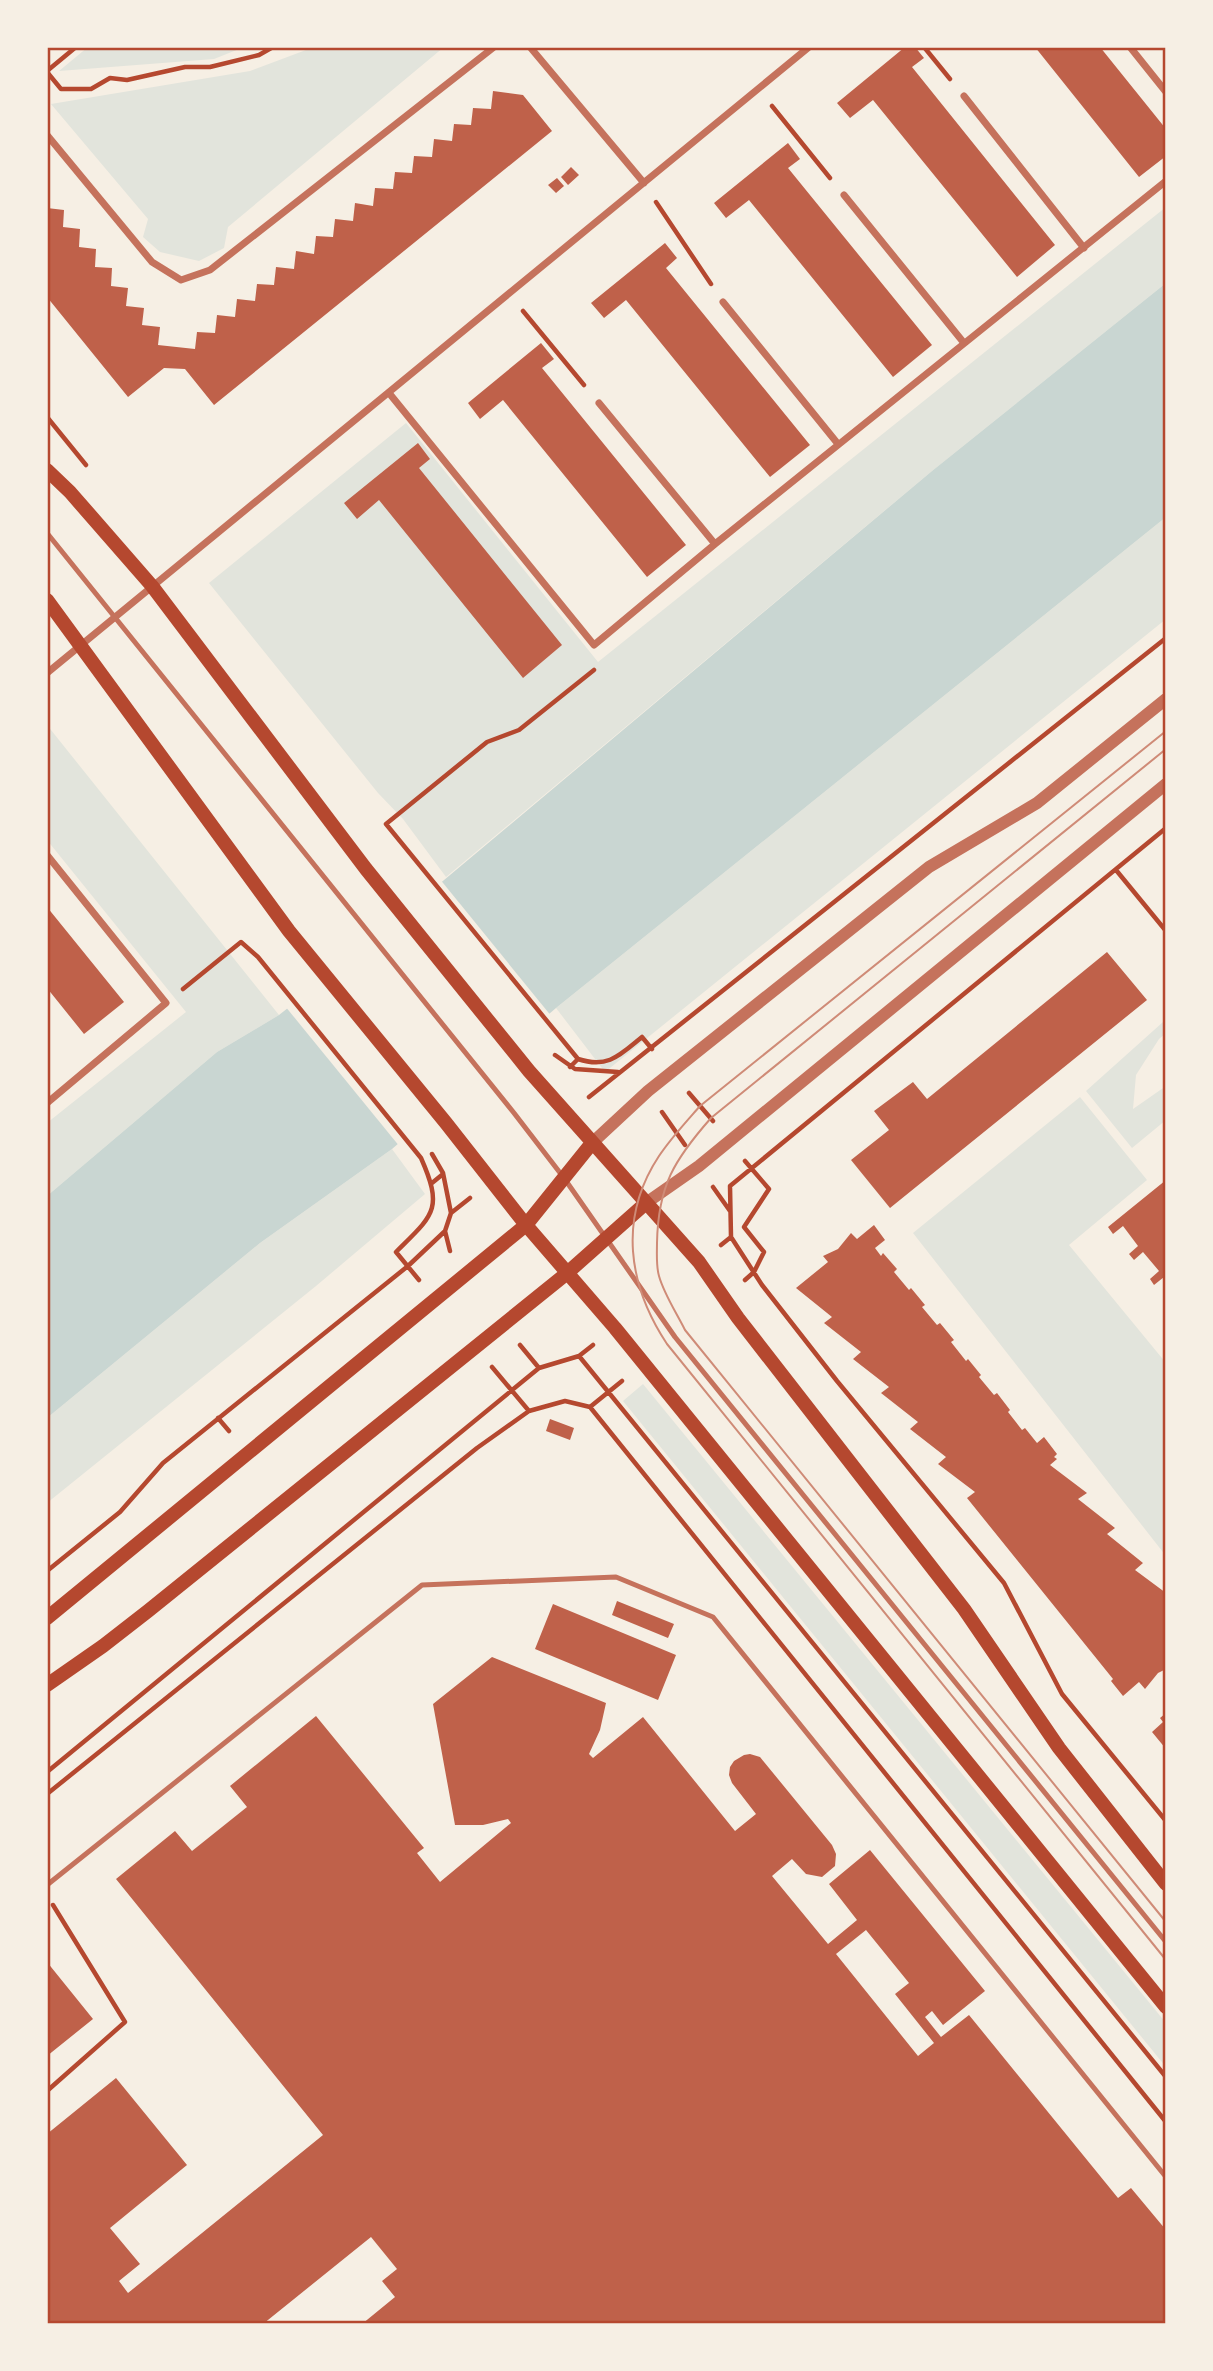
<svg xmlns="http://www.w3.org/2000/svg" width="1213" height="2371" font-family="'Zilla Slab',serif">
	<rect width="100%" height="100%" fill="#f6efe4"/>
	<path fill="#e2e4dc" d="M88,47H244L214,59L59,71Z
		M314,47H444L228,227L224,248L199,261L160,252L143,237L148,219L51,104L250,71Z
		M1166,207V283L932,471L446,877L403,819L378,793L209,583L406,423L598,662Z
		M1166,517V619L605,1072L556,1008Z
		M47,725L279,1015L217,1052L47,1196V1123L186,1012L47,840Z
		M1163,1022L1166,1026V1033L1159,1039L1136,1075L1133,1109L1166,1086V1120L1132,1148L1086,1091Z
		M1080,1097L1147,1180L1069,1245L1166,1363V1556L913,1233Z
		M392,1149L425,1194L316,1286L47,1503V1418L260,1243Z
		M643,1384L1166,2023V2067L623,1401Z"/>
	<path fill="#c9d6d2" d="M1166,283V517L556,1008L392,1149L260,1243L47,1418V1196L217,1052L279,1015L345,963L932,471Z"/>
	<path fill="#f6efe4" d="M439,878L552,1017L400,1147L285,1006Z"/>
	<path fill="#bf614a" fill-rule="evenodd" d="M905,47H915L924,58L912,67L1055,245L1017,277L873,100L850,118L837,103Z
		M1035,47H1100L1166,129V156L1139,177Z
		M493,91L523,95L552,131L214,405L185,369L164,368L128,397L47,297V208L64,210L63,227L80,229L79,247L96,249L95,267L112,268L111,286L128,288L126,306L144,308L142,325L160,327L158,345L195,349L197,332L215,333L217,315L235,317L237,299L255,301L257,284L274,285L276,267L294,269L296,251L314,254L316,236L333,237L335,219L353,221L355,203L373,206L375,188L393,189L395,172L412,173L414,156L432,157L434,139L452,141L454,124L471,125L473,108L491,109Z
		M788,143L800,159L788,168L932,345L893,377L749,200L726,218L714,203Z
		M571,167L579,175L568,185L561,177Z
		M557,178L564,186L556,193L548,185Z
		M665,243L677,258L666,268L810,445L770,477L626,300L604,318L591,303Z
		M541,343L554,359L542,368L686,545L647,577L503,400L480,419L468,403Z
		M418,443L430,459L419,468L562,645L523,678L379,500L357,519L344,503Z
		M47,907L124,1002L84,1034L47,988Z
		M1107,952L1147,1000L890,1208L851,1160L889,1130L874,1111L913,1082L927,1099Z
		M1166,1180V1279L1164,1277L1154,1285L1150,1279L1159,1271L1143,1252L1134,1260L1129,1254L1138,1246L1123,1226L1113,1234L1108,1227Z
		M874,1225L885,1240L875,1248L881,1256L883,1253L897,1269L894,1272L909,1290L911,1288L925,1305L922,1307L937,1325L940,1323L954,1340L951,1342L966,1361L968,1359L981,1375L979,1377L994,1395L997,1393L1010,1410L1008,1412L1022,1430L1025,1428L1037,1443L1044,1437L1057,1454L1054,1457L1057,1459L1050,1465L1087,1493L1078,1499L1115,1528L1107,1534L1143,1563L1135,1570L1166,1593V1603L1164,1604L1166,1606V1669L1158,1673L1145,1689L1139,1682L1123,1696L1111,1681L1113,1679L967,1498L975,1492L938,1464L946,1457L910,1429L918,1422L881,1393L889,1387L853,1359L861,1352L824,1323L832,1317L796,1288L828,1262L823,1256L838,1249L851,1233L857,1239Z
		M550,1419L574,1428L570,1440L546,1431Z
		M617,1601L674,1624L668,1638L612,1615Z
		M553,1604L676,1655L658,1700L535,1649Z
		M492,1657L606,1703L600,1730L589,1754L593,1758L643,1717L735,1831L756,1814L732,1783L729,1775L730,1767L734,1761L744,1755L750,1754L760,1757L832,1845L836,1854L835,1866L822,1877L806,1874L792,1859L772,1876L828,1944L857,1920L829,1884L870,1850L985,1991L943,2025L932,2011L925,2017L941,2037L969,2015L1118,2198L1131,2188L1166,2230V2324H362L395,2297L382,2281L397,2269L371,2237L263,2324H47V2134L116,2078L187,2165L110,2228L140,2264L119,2281L128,2293L323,2135L116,1879L175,1831L192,1851L247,1807L230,1786L316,1716L424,1848L417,1853L440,1882L511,1823L508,1819L483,1825H455L433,1704ZM866,1930L909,1983L895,1994L934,2043L918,2056L836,1954Z
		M1166,1713V1749L1152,1732L1163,1722L1160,1718Z
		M47,1962L93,2019L47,2056Z"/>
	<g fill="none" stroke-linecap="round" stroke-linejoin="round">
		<path stroke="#b5482f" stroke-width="4.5" d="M924,47L950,79
			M47,71L76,47
			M47,72L61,89H91L110,78L127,80L185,67H210L259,55L273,47
			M772,106L830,178
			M656,202L711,284
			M523,311L584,385
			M47,417L86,465
			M1116,870L1166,931
			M183,989L241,942L258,957L421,1158C444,1210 433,1215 396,1252L419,1280
			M555,1055L575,1069L618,1072
			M578,1059C608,1069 620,1055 642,1037L652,1049
			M570,1067L578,1059L386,824L487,742L519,730L594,670
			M689,1093L713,1121
			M589,1097L1166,638
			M662,1112L685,1145
			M432,1154L443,1173L451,1213L445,1231L450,1251
			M432,1183L443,1174
			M713,1187L730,1211
			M451,1213L470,1198
			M731,1237L762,1285L837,1381L1004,1583L1062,1694L1166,1821
			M721,1245L731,1237L730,1186L1166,828
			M745,1280L754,1272L764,1252L744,1227L769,1189L745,1161
			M520,1345L539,1368
			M579,1356L1166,2077
			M492,1367L529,1411
			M590,1407L622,1381
			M218,1418L229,1431
			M47,1571L120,1512L163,1463L408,1266L444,1232
			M47,1772L539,1368L579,1356L593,1345
			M47,1794L477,1448L529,1411L565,1401L590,1407L1166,2122
			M47,2091L125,2022L53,1905"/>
		<path stroke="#c5725c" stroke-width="5" d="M47,533L514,1113L564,1178L675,1337L1166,1942
			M47,1885L422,1585L616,1577L713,1617L1166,2177"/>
		<path stroke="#c5725c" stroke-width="7" d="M530,47L644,183
			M1130,47L1166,92
			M964,96L1084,248
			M47,135L152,262L181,280L210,270L494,47
			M844,195L964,343
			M723,302L838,444
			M389,393L594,645L715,544L1166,181
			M599,403L715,544
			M47,673L809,47
			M47,855L166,1003L47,1103"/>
		<path stroke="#c5725c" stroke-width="12" d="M592,1143L648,1091L929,867L1037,803L1166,699
			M646,1203L699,1166L1166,784"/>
		<path stroke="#b5482f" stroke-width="14" d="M47,470L70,492L152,586L366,869L529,1071L699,1262L738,1318L964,1609L1059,1748L1166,1884
			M47,600L289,931L446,1123L526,1225L615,1328L1166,2007
			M47,1618L526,1225L592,1143
			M47,1685L103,1646L148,1611L566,1274L646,1203"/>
		<path stroke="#cf8b77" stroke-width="2" d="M1166,731L700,1106C686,1122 671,1138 659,1156C618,1218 628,1285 667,1344L1166,1960
			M1166,749L711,1118C674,1160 658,1186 657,1243C657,1254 656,1266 659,1276C664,1294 676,1312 685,1330L1166,1922"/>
	</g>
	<rect width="1213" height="2371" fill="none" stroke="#f6efe4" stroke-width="98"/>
	<rect x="49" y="49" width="1115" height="2273" fill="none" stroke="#b5482f" stroke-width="2.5"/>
</svg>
